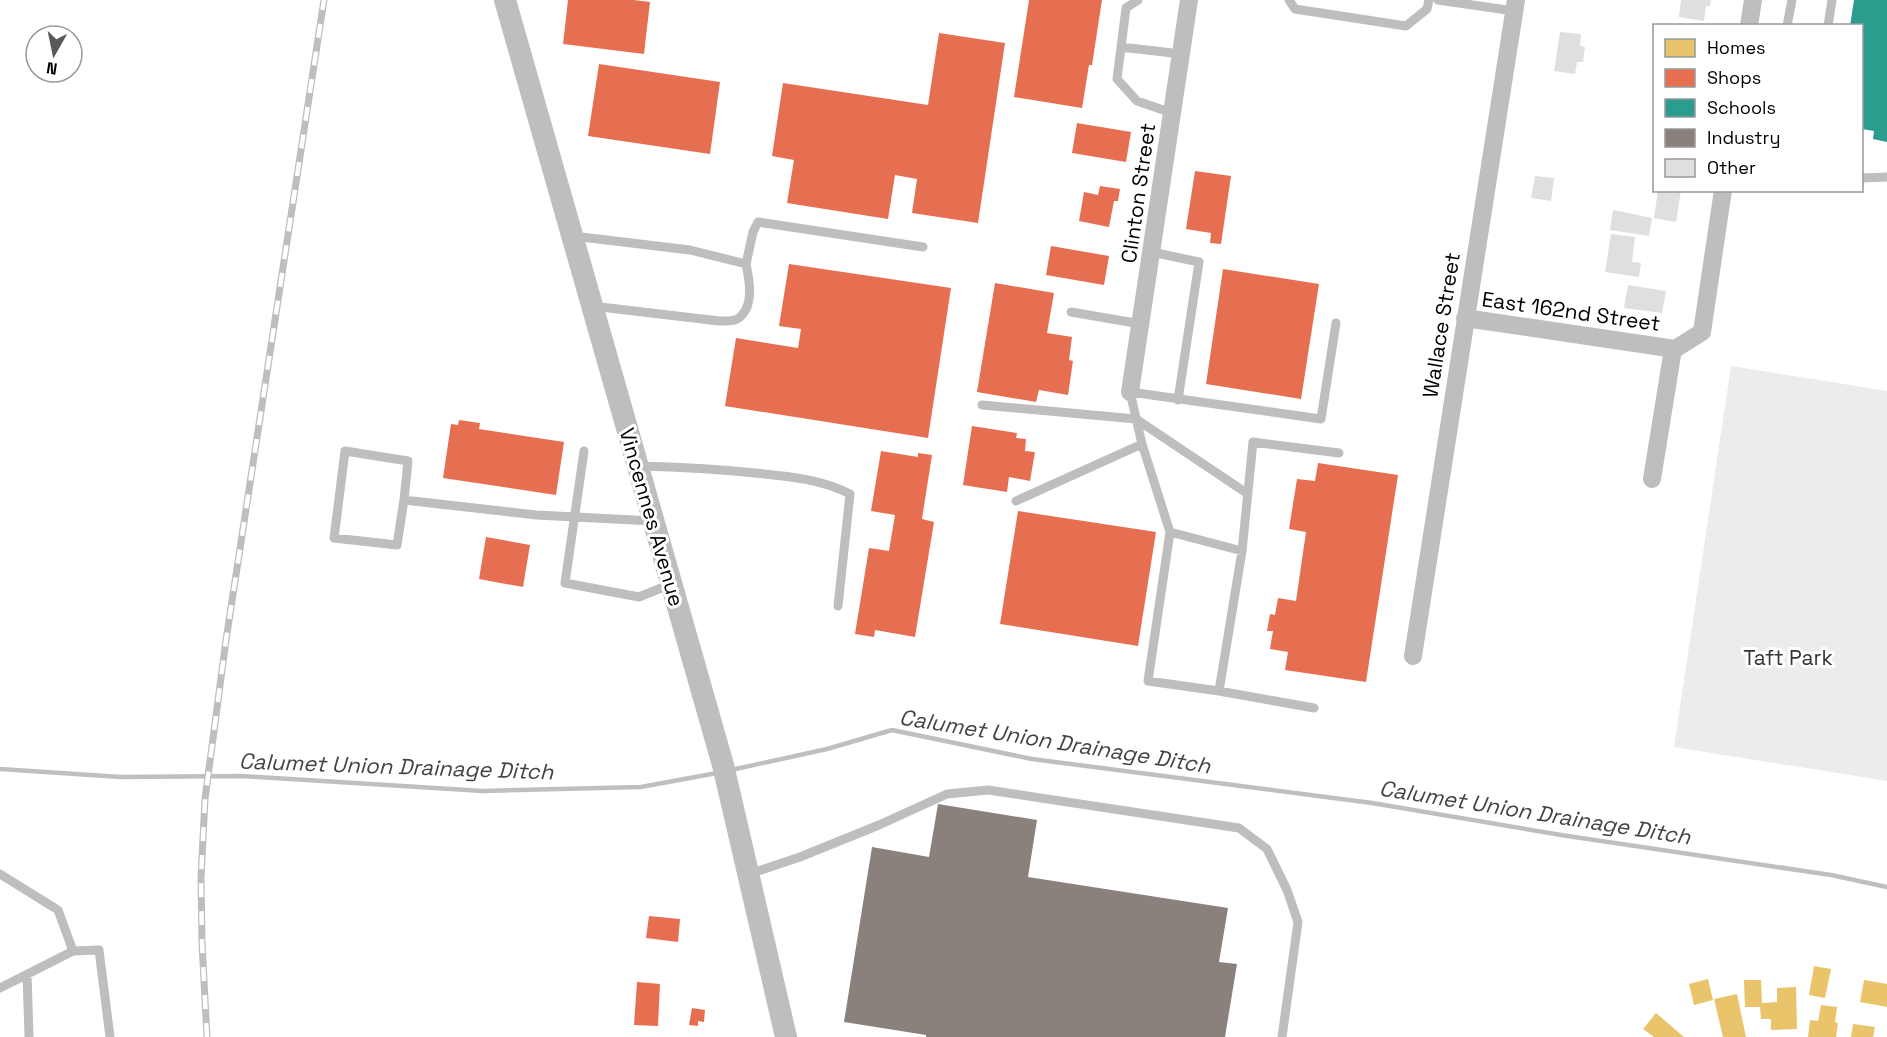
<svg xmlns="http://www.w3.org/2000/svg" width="1887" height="1037" font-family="'Space Grotesk',sans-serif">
	<rect width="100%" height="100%" fill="#fff"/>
	<path fill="#ececec" d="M1731,366L1887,391V781L1674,747Z"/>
	<path fill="#e9c46a" d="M1814,966L1831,969L1825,998L1809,995Z
		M1708,979L1713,1000L1694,1005L1689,984Z
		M1744,980H1761L1762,1003L1777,1002V988L1796,987L1797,1029L1771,1030V1019H1761L1760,1007H1745Z
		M1864,980L1887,984V1007L1860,1002Z
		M1737,994L1746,1037H1723L1714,999Z
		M1821,1005L1837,1007L1835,1022L1838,1023L1836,1037H1808L1810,1020L1818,1021Z
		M1656,1013L1684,1037H1654L1643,1029Z
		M1853,1024L1875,1027L1873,1037H1851Z"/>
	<path fill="#e76f51" d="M568,0H634L650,2L644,54L563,44Z
		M1029,0H1102L1092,65H1089L1082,108L1014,97Z
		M939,33L1005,43L978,223L912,213L917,179L895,175L888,219L787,203L794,160L772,156L783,83L928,105Z
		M599,64L720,82L710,154L588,136Z
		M1077,123L1131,132L1126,162L1072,153Z
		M1195,171L1231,176L1221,244L1210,243L1211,233L1186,229Z
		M1100,186L1120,189L1118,201H1114L1109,227L1079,221L1084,192L1098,195Z
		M1051,246L1109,256L1104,285L1046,275Z
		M789,264L951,288L928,438L725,406L736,338L798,348L801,329L779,326Z
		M1223,269L1319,284L1301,399L1206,384Z
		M995,283L1054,293L1047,333L1072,337L1069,360L1073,361L1068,395L1039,390L1036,402L977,392Z
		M459,420L480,423L479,429L564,442L556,495L443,478L451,424L458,425Z
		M972,426L1017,433L1016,438L1026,439L1025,451L1035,452L1030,481L1009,477L1007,492L963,485Z
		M881,451L918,457V453L932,455L922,519L934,522L915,637L875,630L874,637L855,634L869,548L889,551L895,515L871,511Z
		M1318,463L1398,475L1366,682L1285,670L1288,652L1270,649L1273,631H1267L1270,614L1275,615L1278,598L1296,601L1306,532L1289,529L1297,479L1315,481Z
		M1018,511L1156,532L1138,646L1000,624Z
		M486,537L530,545L523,587L479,579Z
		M649,916L680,919L678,942L646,938Z
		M637,982L660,984L658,1026L634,1025Z
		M692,1008L705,1010L704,1022L698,1021V1026L689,1025Z"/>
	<path fill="#2a9d8f" d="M1854,0H1887V142L1873,139L1874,131L1862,129V26H1850Z"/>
	<path fill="#8a817c" d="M938,804L1037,820L1028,877L1228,908L1219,962L1237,964L1225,1037H926V1035L844,1022L872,847L929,857Z"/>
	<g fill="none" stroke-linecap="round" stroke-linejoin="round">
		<path stroke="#bfbfbf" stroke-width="4.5" d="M0,769L121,777L241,776L483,791L641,787L717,773
			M731,770L827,749L892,730L1032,759L1372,803L1561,835L1831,875L1887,887"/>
	</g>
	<path fill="#dfdfdf" d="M1681,0H1711L1710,6H1706L1704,21L1679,17Z
		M1560,32L1581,34L1580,46L1585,47L1583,62H1577L1575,74L1554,71Z
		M1535,176L1554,178L1551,201L1531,198Z
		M1658,190H1681L1676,222L1654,218Z
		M1613,210L1652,218L1649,236L1610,230Z
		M1611,234L1635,237L1632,262L1641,263L1639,277L1605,272Z
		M1628,285L1666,291L1662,313L1624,308Z"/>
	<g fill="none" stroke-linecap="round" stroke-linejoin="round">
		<path stroke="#bebebe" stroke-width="9" d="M1138,0L1126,8L1117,79L1137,101L1172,113
			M1289,0L1295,9L1406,26L1427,9L1429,0
			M1438,0L1514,11
			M1787,26L1792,0
			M1828,26L1832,0
			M1121,47L1181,54
			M1862,178L1887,177
			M573,236L690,250L746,264C749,279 754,302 742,315C737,322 727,321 719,321L592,306
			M1152,252L1199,262L1178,400
			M746,264L753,232L758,222L923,247
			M1071,312L1141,324
			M982,405L1136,419L1248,494
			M584,451L565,583L639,597L671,584
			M638,466C677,467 716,469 755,473C786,476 822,479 850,494L838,606
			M404,500L408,461L345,451L334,538L397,545L404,500L536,515L653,521
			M1016,501L1142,444
			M1170,532L1148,681L1219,691
			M1242,551L1170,532L1142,444L1130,392L1321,419L1336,323
			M1314,708L1219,691L1242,551L1253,442L1339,453
			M0,874L58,910L73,951L0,988
			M749,874L800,857L879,825L947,794L988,790L1239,828L1267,849L1287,890L1298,922L1282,1037
			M73,951L99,950L110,1037
			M27,974L29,1037"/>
		<path stroke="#bebebe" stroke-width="18" d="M1749,26L1753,0
			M1465,318L1675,349L1702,332L1723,190
			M1130,392L1189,0
			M1652,479L1673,349
			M1413,656L1516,0"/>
		<path stroke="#bebebe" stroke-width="22" d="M505,0L723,765L786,1037"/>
		<defs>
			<path id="rail" d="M207,1037L202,943L201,878L205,799L226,640L324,0"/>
		</defs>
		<use href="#rail" stroke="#bebebe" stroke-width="7"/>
		<use href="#rail" stroke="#fff" stroke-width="4.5" stroke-dasharray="14" stroke-linecap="butt"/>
	</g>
	<g text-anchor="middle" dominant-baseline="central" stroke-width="6" stroke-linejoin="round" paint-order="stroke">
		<g font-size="21" fill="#000" stroke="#fff">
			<text transform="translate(1138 193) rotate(-82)">Clinton Street</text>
			<text transform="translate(1571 311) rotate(8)">East 162nd Street</text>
			<text transform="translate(1441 325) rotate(-81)">Wallace Street</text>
			<text transform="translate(652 517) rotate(74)">Vincennes Avenue</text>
		</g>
		<g font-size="21" fill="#333" stroke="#fff">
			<text x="1788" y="657">Taft Park</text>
		</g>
		<g font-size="22" font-style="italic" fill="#444" stroke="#fff">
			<text transform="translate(1055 741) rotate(9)">Calumet Union Drainage Ditch</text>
			<text transform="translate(396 766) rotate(2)">Calumet Union Drainage Ditch</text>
			<text transform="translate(1535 812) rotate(9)">Calumet Union Drainage Ditch</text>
		</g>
	</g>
	<rect x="1653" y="24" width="210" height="168" fill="#ffffff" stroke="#999999" stroke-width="1.5"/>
	<rect x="1665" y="39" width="30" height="18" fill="#e9c46a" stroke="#999999" stroke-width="1.5"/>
	<text x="1707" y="54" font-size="18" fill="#000000">Homes</text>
	<rect x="1665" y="69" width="30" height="18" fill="#e76f51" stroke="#999999" stroke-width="1.5"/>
	<text x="1707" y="84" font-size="18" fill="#000000">Shops</text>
	<rect x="1665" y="99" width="30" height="18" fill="#2a9d8f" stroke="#999999" stroke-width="1.5"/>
	<text x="1707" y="114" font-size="18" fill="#000000">Schools</text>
	<rect x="1665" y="129" width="30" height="18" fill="#8a817c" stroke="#999999" stroke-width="1.5"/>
	<text x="1707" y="144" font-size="18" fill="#000000">Industry</text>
	<rect x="1665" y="159" width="30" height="18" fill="#dfdfdf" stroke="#999999" stroke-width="1.5"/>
	<text x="1707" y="174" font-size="18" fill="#000000">Other</text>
	<g transform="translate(54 54) rotate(189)"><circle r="28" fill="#ffffff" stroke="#999999" stroke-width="1.5"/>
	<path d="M0-4.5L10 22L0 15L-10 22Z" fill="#595959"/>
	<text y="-9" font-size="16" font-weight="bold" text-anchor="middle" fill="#000000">N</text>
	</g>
</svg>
